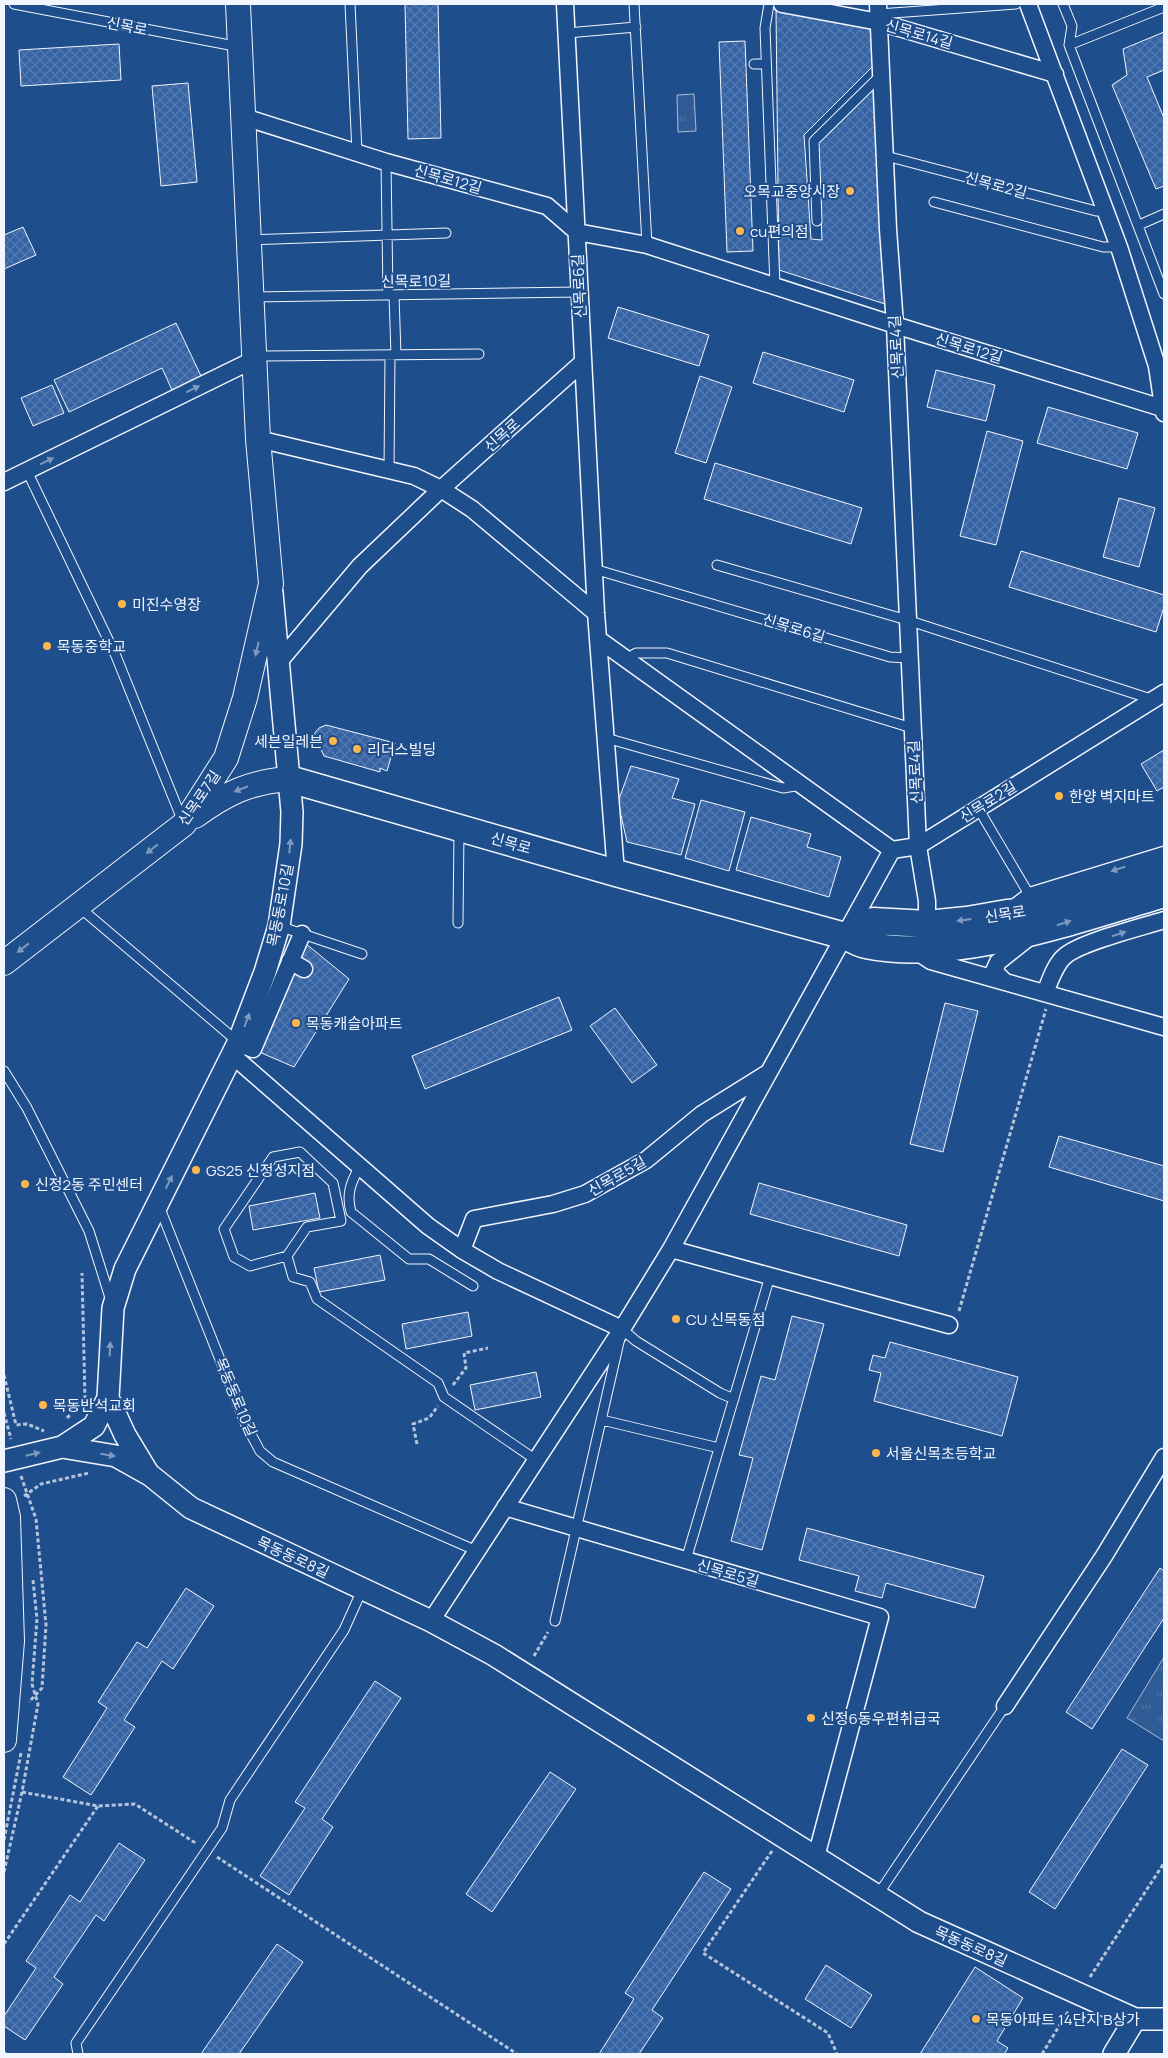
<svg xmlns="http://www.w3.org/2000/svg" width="1168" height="2058" font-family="Manrope,'Noto Sans KR',sans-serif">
	<defs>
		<pattern id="grass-tufts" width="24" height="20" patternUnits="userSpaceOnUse" patternTransform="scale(1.25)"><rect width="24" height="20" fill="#305b95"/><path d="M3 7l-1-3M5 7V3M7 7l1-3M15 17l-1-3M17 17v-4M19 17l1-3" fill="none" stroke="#4e73a5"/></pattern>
		<pattern id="building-cross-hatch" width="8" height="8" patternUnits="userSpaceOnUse" patternTransform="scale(1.25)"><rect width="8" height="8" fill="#3563a3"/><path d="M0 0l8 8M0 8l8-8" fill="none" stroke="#537ab1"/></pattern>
	</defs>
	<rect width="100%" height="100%" fill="#1f4e8c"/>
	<path fill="url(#grass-tufts)" stroke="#a8bbd7" d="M694,94L696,131L678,132L677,95Z
		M1164,1657V1741L1127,1718Z"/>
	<path fill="url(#building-cross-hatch)" stroke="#f2f6ff" d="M405,4H438L441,138L408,139Z
		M776,10L870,27L873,66L804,135L811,239L822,240L818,142L875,86L885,304L779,270Z
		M1164,32V70L1147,77L1164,118V186L1156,189L1112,85L1127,75L1123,49Z
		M745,41L753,251L727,252L719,42Z
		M119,44L121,80L21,86L19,50Z
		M188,83L197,182L161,186L152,86Z
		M23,227L36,255L4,269V235Z
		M618,307L709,335L699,366L608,338Z
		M176,323L201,376L172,390L162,368L69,412L54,380Z
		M763,352L854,380L844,412L753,383Z
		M936,370L995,385L986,421L927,407Z
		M700,376L732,387L706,463L675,453Z
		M52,385L64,413L33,426L21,398Z
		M1048,407L1138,433L1127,469L1037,443Z
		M987,431L1023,441L996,545L960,536Z
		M715,463L862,508L851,544L704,499Z
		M1119,498L1155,508L1139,567L1103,557Z
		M1021,551L1164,595V607L1156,632L1009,587Z
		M326,725L395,743L387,771L380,768V772L324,756L314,734L319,728Z
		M1164,750V787L1157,791L1141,764Z
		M631,766L679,779L672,798L695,804L681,855L627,842L618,802Z
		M701,800L745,812L729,871L685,858Z
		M751,817L811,834L807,847L841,857L829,897L736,870Z
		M305,943L349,979L294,1067L257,1051Z
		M559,997L572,1030L425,1089L412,1056Z
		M945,1003L978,1011L943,1152L910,1144Z
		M615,1008L657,1065L632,1083L590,1026Z
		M1059,1136L1164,1166V1201L1049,1167Z
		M759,1183L907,1225L899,1256L750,1214Z
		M315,1193L320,1218L253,1230L249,1206Z
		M380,1255L385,1280L319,1292L314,1268Z
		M468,1312L472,1336L406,1349L402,1324Z
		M792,1316L824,1324L762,1550L731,1541L753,1458L739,1455L761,1376L775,1380Z
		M890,1342L1018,1377L1002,1436L874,1401L881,1373L869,1370L873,1355L885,1358Z
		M536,1372L541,1397L475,1410L470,1385Z
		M807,1528L984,1576L975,1608L886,1583L882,1598L855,1591L859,1576L799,1560Z
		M1160,1568L1164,1571V1618L1092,1729L1066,1712Z
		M186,1588L214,1606L173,1669L162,1661L124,1720L135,1727L91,1795L63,1777L107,1708L98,1702L137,1642L147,1648Z
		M375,1681L401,1698L322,1819L333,1827L289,1895L260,1876L305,1808L295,1802Z
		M1122,1749L1148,1765L1055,1909L1029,1892Z
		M550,1772L576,1789L492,1912L466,1894Z
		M119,1843L145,1860L104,1921L96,1915L54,1977L63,1984L25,2040L4,2026V2016L36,1968L26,1961L70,1895L80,1902Z
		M704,1872L731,1889L652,2010L663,2018L639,2054H599L634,1999L625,1993Z
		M277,1944L303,1962L239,2054H201Z
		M826,1965L872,1995L851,2028L805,1999Z
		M975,1967L1023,1998L997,2041L1008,2048L1004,2054H920Z"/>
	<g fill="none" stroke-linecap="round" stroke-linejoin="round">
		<defs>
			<path id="service" d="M14,4L240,47
				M350,4L357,152
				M634,4L647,245
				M769,4L765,28L775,286
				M1063,4L1072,26L1069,45L1164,294
				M879,14L1016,4
				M567,33L636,27
				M1069,45L1164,7
				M754,64H766
				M886,156L1096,211H1107
				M386,162L388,295
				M934,202L1103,247H1119
				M817,221L814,141L881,75
				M1139,225L1164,214
				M250,240L446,233
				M394,295L396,355
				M252,297L580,292
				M255,359L264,356L479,354
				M389,470L390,355
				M27,471L116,656L183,822
				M717,565L907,620L1154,700
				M594,569L890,657L909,658
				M626,659L636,653H667L912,728
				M606,738L783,788L801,785
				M978,808L1030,896
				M78,906L238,1042
				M458,923L459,830
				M279,926L362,954
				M4,1071L27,1108L89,1231L111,1301
				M360,1166C351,1182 346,1194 351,1212L409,1259H429L473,1286
				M159,1206L246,1425L260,1451L273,1462L477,1551
				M287,1256L307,1227L341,1221L333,1183L300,1152L273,1157L224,1229L234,1257L250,1266L287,1256L293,1277L310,1282L317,1299L438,1383L444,1397L536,1460
				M602,1420L719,1448
				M686,1560L770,1276
				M555,1621L622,1329L636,1341L720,1393L734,1399
				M877,1896L1005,1706
				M78,2054L76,2043L222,1828L230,1800L344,1630L362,1590"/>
			<path id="minor" d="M565,4L596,613L616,873
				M782,4L879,22L1055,74
				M878,4L888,229L895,325L918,846L927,901V924
				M1028,4L1119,247L1157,366L1164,413
				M244,117L386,162L547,206L577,232L647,245L895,325L1162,408
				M258,439L414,476L441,489L472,509L596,613
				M4,482L255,359
				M598,639L892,850
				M278,663L360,566L441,489L583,362
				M1010,911L1030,896L1164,855
				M916,951L931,961L1164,1027
				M290,961L304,969
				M1005,982L994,971L998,962L1032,935
				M1045,993C1050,981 1055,964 1065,956C1081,942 1142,927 1164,920
				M238,1043L253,1049L302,934
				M232,1055L428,1226L462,1250L498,1271L622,1329
				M671,1249L949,1325
				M462,1250L474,1219L553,1204L585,1194L646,1160L702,1114L766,1074
				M505,1507L880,1617L816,1857
				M431,1621L622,1329L671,1249L892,850L918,846L1164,693
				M1005,1706L1104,1556L1164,1457"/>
			<path id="tertiary" d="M108,1398L125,1435L148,1473
				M62,1447L116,1456L150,1475L191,1508L431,1621L494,1655L919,1922L1135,2019H1164
				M4,1461L62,1447L94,1426L108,1398L113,1308L125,1269L238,1043L265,972L279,926L291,844L292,812L272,593
				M1114,2054L1135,2019"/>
			<path id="secondary" d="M195,816C227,793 249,782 289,779
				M4,963L184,824L226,758L245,698L271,584L258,439L238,4
				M4,1500L8,1517L12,1641L4,1740"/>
			<path id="primary" d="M289,779L616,873L845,936C852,939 859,944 866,945C956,964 1078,919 1164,894
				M845,936L873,921L927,924L967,920L1007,913L1025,912L1164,872"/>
		</defs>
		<use href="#service" stroke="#f2f6ff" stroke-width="11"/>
		<use href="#minor" stroke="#f2f6ff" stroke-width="19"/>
		<use href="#tertiary" stroke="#f2f6ff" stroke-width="24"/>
		<use href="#secondary" stroke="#f2f6ff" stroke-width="26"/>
		<use href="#primary" stroke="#f2f6ff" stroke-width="29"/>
		<path stroke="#b3c4dc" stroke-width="3" stroke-dasharray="4 2.5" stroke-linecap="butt" d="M959,1311L1046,1009
			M4,1375L16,1425L27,1424L44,1431
			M453,1385L466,1368L464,1353L488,1348
			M4,1413L11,1439
			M67,1418L85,1399L82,1273
			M417,1444L413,1424L429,1418L438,1406
			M21,1476L36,1519L46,1625L42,1688L29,1702
			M24,1496L41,1484L89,1473
			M534,1656L548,1632
			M22,1792L98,1806L135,1804L197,1844
			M4,1840L21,1753
			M772,1851L703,1953L828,2033L837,2054
			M217,1857L517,2054
			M4,1872L22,1792L38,1704L32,1684L37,1619L33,1580
			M4,1944L98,1806
			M1090,1977L1164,1863
			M4,2052L6,2054
			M1042,2054L1069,2010"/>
		<use href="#service" stroke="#1f4e8c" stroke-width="9"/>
		<use href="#minor" stroke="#1f4e8c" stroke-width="16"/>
		<use href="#tertiary" stroke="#1f4e8c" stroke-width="21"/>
		<use href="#secondary" stroke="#1f4e8c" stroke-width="24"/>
		<use href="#primary" stroke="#1f4e8c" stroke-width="26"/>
	</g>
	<defs><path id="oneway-solid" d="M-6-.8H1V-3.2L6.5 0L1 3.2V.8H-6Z" transform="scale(1.25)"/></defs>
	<g fill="#7e9ac0">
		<use href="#oneway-solid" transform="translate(193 389) rotate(-26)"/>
		<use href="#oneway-solid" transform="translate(47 461) rotate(-26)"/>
		<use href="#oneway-solid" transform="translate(257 649) rotate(103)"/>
		<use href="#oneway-solid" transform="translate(241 789) rotate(159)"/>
		<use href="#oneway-solid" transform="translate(290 846) rotate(-84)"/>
		<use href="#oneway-solid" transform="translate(152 849) rotate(142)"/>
		<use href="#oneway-solid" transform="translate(1118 869) rotate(163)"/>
		<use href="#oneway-solid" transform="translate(964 920) rotate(173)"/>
		<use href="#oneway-solid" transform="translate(1064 923) rotate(-17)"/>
		<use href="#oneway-solid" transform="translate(1119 934) rotate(-18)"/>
		<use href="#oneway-solid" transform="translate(23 948) rotate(142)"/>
		<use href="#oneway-solid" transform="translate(247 1020) rotate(-69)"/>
		<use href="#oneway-solid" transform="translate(169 1182) rotate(-64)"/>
		<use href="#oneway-solid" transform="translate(110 1349) rotate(-87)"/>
		<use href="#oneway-solid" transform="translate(33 1454) rotate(-13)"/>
		<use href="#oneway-solid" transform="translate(108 1455) rotate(9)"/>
	</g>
	<g fill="#ffb74d" stroke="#1f4e8c" stroke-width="2">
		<circle cx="850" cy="191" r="5"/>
		<circle cx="740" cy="231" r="5"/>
		<circle cx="122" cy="604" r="5"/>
		<circle cx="47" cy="646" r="5"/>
		<circle cx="333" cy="741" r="5"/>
		<circle cx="357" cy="749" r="5"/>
		<circle cx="1059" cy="796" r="5"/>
		<circle cx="296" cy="1023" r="5"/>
		<circle cx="196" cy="1170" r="5"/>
		<circle cx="25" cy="1184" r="5"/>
		<circle cx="676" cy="1319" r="5"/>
		<circle cx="43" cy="1405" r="5"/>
		<circle cx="876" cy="1453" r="5"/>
		<circle cx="811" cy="1718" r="5"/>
		<circle cx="976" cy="2019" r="5"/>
	</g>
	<g text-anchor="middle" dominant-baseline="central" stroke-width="4" stroke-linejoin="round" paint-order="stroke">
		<g font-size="15" fill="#f2f6ff" stroke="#1f4e8c">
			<text transform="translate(127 26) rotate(11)">신목로</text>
			<text transform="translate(919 34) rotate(16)">신목로14길</text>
			<text transform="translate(448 179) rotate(16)">신목로12길</text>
			<text transform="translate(996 185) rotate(15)">신목로2길</text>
			<text transform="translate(416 281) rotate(-1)">신목로10길</text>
			<text transform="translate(579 286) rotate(-93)">신목로6길</text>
			<text transform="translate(896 347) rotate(-93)">신목로4길</text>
			<text transform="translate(969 348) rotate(17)">신목로12길</text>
			<text transform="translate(502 435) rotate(-42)">신목로</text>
			<text transform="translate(794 628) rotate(17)">신목로6길</text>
			<text transform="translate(915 772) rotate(-93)">신목로4길</text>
			<text transform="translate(199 798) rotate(-56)">신목로7길</text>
			<text transform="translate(988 802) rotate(-32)">신목로2길</text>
			<text transform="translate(511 843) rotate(16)">신목로</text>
			<text transform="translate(280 905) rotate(-79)">목동동로10길</text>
			<text transform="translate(1005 914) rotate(-9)">신목로</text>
			<text transform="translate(617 1176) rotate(-30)">신목로5길</text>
			<text transform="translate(236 1397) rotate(67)">목동동로10길</text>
			<text transform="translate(293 1557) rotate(25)">목동동로8길</text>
			<text transform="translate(728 1573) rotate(16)">신목로5길</text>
			<text transform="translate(971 1946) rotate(24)">목동동로8길</text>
		</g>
		<g font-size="15" fill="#f2f6ff" stroke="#1f4e8c" text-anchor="start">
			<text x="840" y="191" text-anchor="end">오목교중앙시장</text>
			<text x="750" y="231">cu편의점</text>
			<text x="132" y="604">미진수영장</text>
			<text x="57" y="646">목동중학교</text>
			<text x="323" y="741" text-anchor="end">세븐일레븐</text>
			<text x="367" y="749">리더스빌딩</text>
			<text x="1069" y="796">한양 벽지마트</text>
			<text x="306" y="1023">목동캐슬아파트</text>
			<text x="206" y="1170">GS25 신정성지점</text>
			<text x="35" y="1184">신정2동 주민센터</text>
			<text x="686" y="1319">CU 신목동점</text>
			<text x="53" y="1405">목동반석교회</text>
			<text x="886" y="1453">서울신목초등학교</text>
			<text x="821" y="1718">신정6동우편취급국</text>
			<text x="986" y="2019">목동아파트 14단지 B상가</text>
		</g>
	</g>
	<rect width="1168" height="2058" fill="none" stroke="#f2f6ff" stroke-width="10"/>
</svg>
